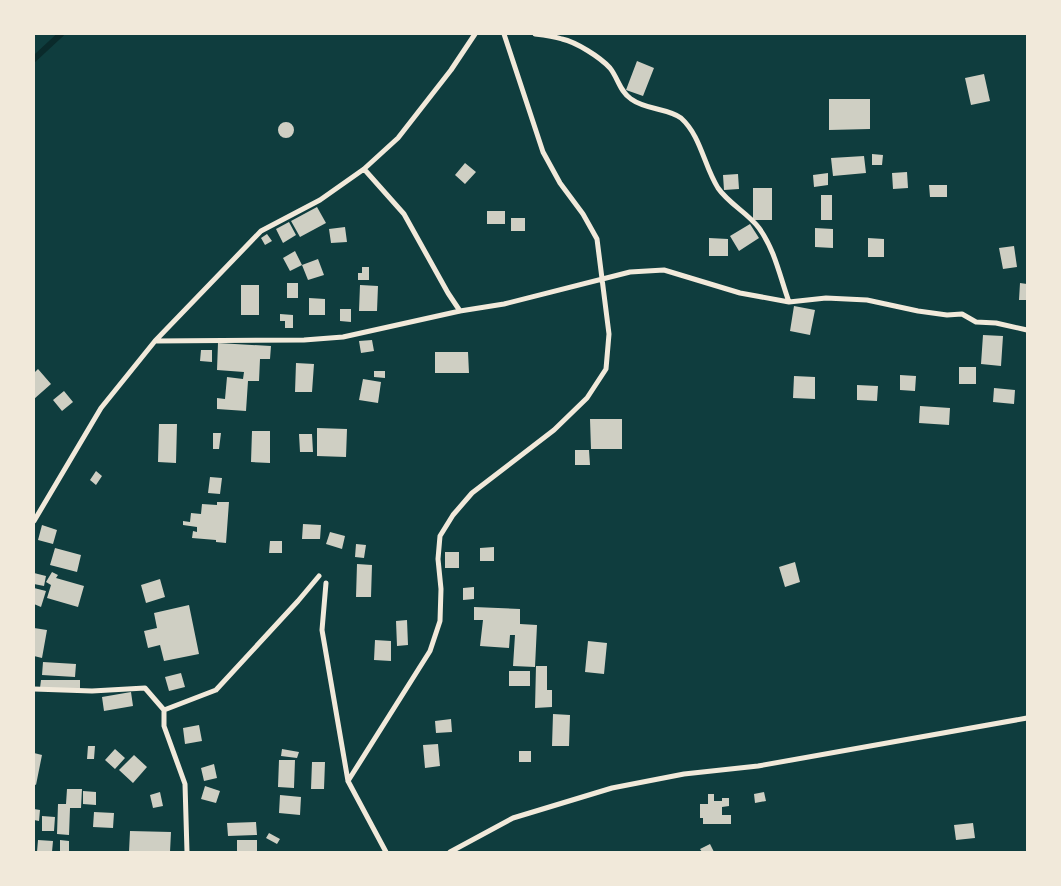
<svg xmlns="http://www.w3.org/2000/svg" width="1061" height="886" font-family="Helvetica,sans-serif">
	<rect width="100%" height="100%" fill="#0f3d3e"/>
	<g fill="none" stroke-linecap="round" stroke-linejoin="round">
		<path stroke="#0a2a2b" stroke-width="6" d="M34,59L61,34"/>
	</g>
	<path fill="#cfcfc3" d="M637,61L654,68L643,96L626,90Z
		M984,74L990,101L971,105L965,78Z
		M829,99H870V129L829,130Z
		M278 130a8 8 0 1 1 16 0a8 8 0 1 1-16 0Z
		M872,154L883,155L882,165H872Z
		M864,156L866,173L833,176L831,158Z
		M465,163L476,172L465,184L455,175Z
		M907,172L908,188L893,189L892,173Z
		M828,173V185L814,187L813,175Z
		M738,174L739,189L724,190L723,175Z
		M929,185H947V197H930Z
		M753,188H772V220H753Z
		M821,195H832V220H821Z
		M317,207L326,223L300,237L291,221Z
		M487,211H505V224H487Z
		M511,218H525V231H511Z
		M289,222L296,235L283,243L276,229Z
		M750,224L759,238L739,251L730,236Z
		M345,227L347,242L331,243L329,229Z
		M815,228L833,229V248L815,247Z
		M267,234L272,241L265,245L261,238Z
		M709,238L728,239V256H709Z
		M868,238L884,239V257H868Z
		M1014,246L1017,267L1003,269L999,248Z
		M295,251L302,265L290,271L283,258Z
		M318,259L324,275L308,280L302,265Z
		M362,267H369V280H358V273H362Z
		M287,283H298V298H287Z
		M1020,283L1027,284V300H1019Z
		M241,285H259V315H241Z
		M360,285L378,286L377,311H359Z
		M309,298L325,299V315H309Z
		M794,306L815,310L810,335L790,331Z
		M340,309H351V322L340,321Z
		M280,314L293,315V328H285V321H280Z
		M983,335L1003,336L1001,366L981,364Z
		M372,340L374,351L361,353L359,341Z
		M218,343L271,346L270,359H260L259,381H248L246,411L217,409V398L225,399L227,377L243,379L244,372L217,370Z
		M201,350H212V362L200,361Z
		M435,352H468L469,373H435Z
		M296,363L314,364L312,392H295Z
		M959,367H976V384H959Z
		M38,369L51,384L34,399V373Z
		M374,371H385V378L374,377Z
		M900,375L916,376L915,391L900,390Z
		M794,376L815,377V399L793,398Z
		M363,379L381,382L378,403L359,400Z
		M857,385L878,386L877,401L857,400Z
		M994,388L1015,390L1014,404L993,402Z
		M64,391L73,402L62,411L53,400Z
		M920,406L950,408L949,425L919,423Z
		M590,419H622V449H591Z
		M159,424H177L176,463L158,462Z
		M317,428L347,429L346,457L317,456Z
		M252,431H270V463L251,462Z
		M213,433H221L219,449H213Z
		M299,434H312L313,452H300Z
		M575,450H589L590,465H575Z
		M96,471L102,476L96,485L90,480Z
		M210,477L222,478L220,494L208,493Z
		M217,502H229L226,543L216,542V540L192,538L193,531L197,532V527L183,525V521L190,522L191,513L201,514L202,504L217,505Z
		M303,524L321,525L320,539H302Z
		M42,525L57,530L53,544L38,540Z
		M330,532L345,536L342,549L326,544Z
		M270,541H282V553H269Z
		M356,544L366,545L364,558L355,557Z
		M494,547V561H480V548Z
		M55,548L81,555L77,572L50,565Z
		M445,552H459V568H445Z
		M795,562L800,582L785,587L779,567Z
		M357,564L372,565L371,597H356Z
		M52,572L58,575L56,578L84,586L78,607L47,598L51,585L46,582Z
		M34,573L46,576L44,586L34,584Z
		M160,579L165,597L146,603L141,585Z
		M474,587V599L463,600V588Z
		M34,588L46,591L41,607L34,604Z
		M189,605L199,654L164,661L160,645L148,648L144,631L157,628L154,613Z
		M474,607L520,609V624L537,625L535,667L513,666L515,635H510L509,648L480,646L483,620H474Z
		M407,620L408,645L397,646L396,621Z
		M34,628L47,630L42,658L34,656Z
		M375,640L391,641V661L374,660Z
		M588,641L607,643L604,674L585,672Z
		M43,662L76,664L75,677L42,675Z
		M536,666H547V690H552V707L535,708Z
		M509,671H530V686H509Z
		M181,673L185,687L169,691L165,677Z
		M41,680H80V689L40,688Z
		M131,692L133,706L104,711L102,697Z
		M553,714L570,715L569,746H552Z
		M451,719L452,732L436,733L435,721Z
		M199,725L202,741L185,744L183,728Z
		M438,744L440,766L425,768L423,745Z
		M88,746H95L94,759H87Z
		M115,749L125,758L115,769L105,760Z
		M282,749L299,752L297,758L281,756Z
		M519,751H531V762H519Z
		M34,753L42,755L36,785L34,784Z
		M134,755L147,767L133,783L119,770Z
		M279,760H295L294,788L278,787Z
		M312,762H325L324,789H311Z
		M214,764L217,778L204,781L201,768Z
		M205,786L220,791L216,803L201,799Z
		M67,789H82L81,808H70L69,835L57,834L58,804H66Z
		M83,791L96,792V805L83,804Z
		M160,792L163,806L153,808L150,795Z
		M764,792L766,801L755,803L754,794Z
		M708,794H714V801H722V798H729V806L722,807V815H731V824H703V818H700V804H708Z
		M280,795L301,797L300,815L279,813Z
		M34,809L40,810L39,821L34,820Z
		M94,812L114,813L113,828L93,827Z
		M42,816L55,817L54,831H42Z
		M256,822L257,835L228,836L227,823Z
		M973,823L975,838L956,840L954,825Z
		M130,831L171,832L170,852H129Z
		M269,833L280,839L277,844L266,838Z
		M38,840L53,841L52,852H37Z
		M60,840L69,841V852H60Z
		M237,840H257V852H237Z
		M710,844L714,852H702L700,849Z"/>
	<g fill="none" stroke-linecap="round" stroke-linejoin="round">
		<path stroke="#f1e9da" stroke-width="5" d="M535,34C544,35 553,36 562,39C576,42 600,57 610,68C618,78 620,92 631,99C646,110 667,108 681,118C701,136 704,166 718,188C729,204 748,213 759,228C775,250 780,277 789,302
			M364,169L404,214L448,293L460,311
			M155,341L304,340L343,337L460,311L504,304L630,272L664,270L740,293L789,302L826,298L867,300L918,311L947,315L962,314L976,322L996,323L1027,330
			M34,521L101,408L155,341L261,231L320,200L364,169L398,138L451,70L475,34
			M326,583L322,630L348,781L386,852
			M34,689L92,691L145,688L164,710
			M348,781L430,651L440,621L441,589L438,559L440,536L453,515L472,493L554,430L587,398L606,369L609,334L597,239L583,214L560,183L543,152L504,34
			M187,852L185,784L164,726V710L216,690L298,601L319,576
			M450,852L513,818L612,788L684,774L758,766L1027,718"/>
	</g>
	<rect width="1061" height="886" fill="none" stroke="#f1e9da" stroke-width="70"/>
</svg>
